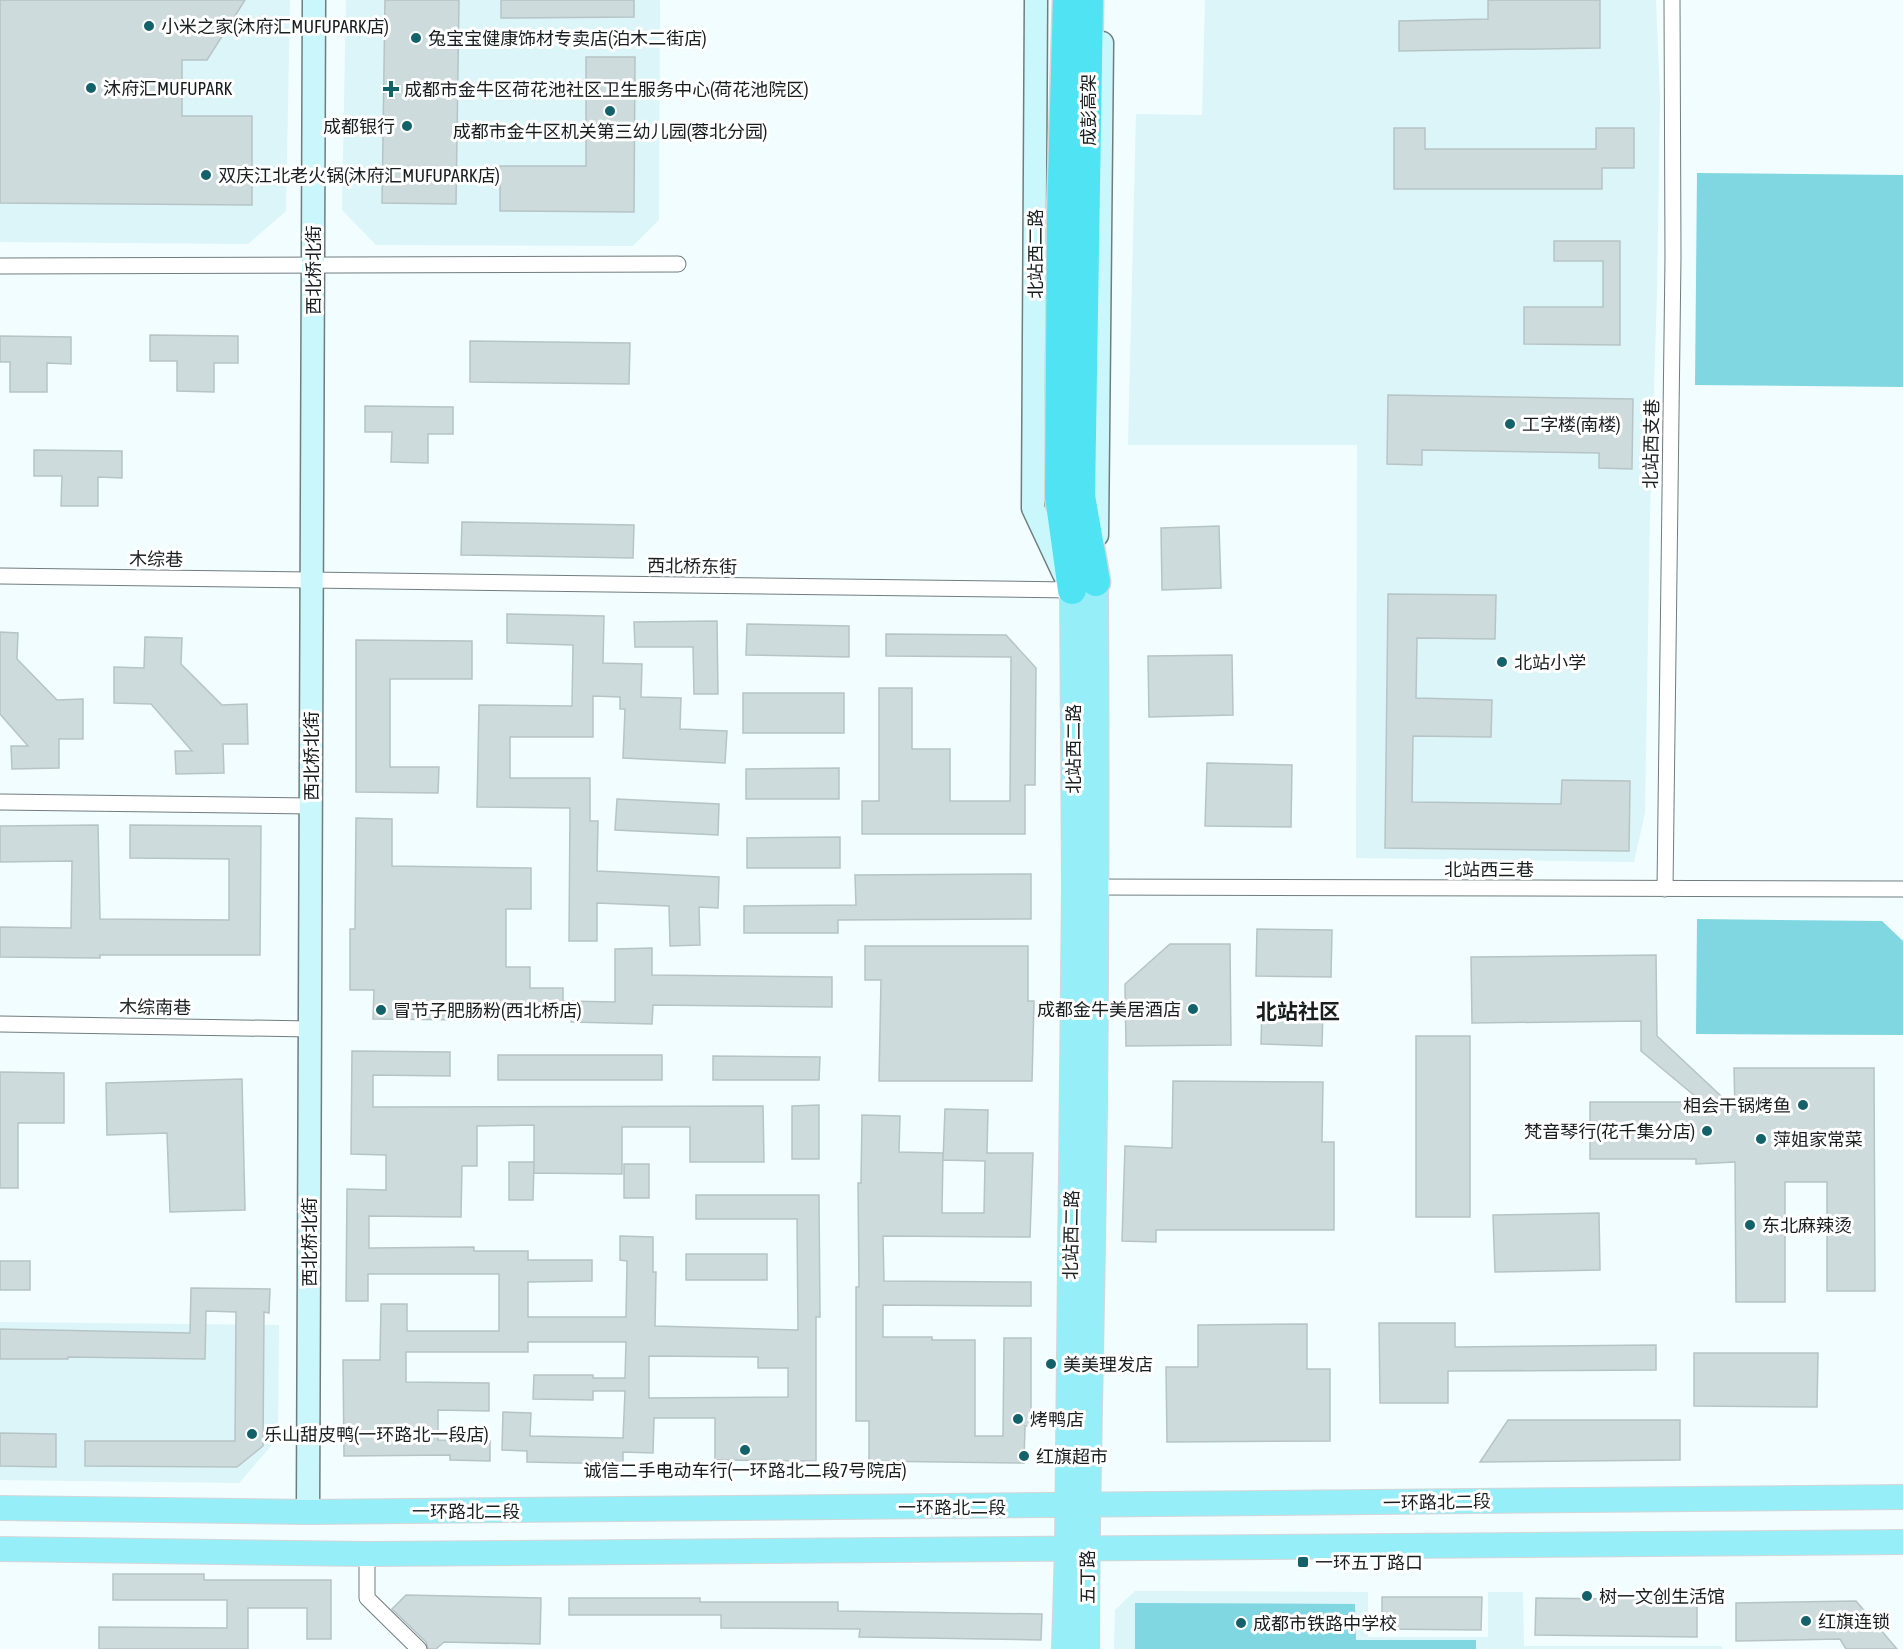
<svg xmlns="http://www.w3.org/2000/svg" width="1903" height="1649" font-family="'Asap Condensed','Noto Sans SC',sans-serif">
	<rect width="100%" height="100%" fill="#f1fdff"/>
	<path fill="#dcf5f8" d="M0,0H290L286,211L248,244L0,242Z
		M346,0H660L659,220L633,246L376,245L342,210Z
		M1205,0H1656L1660,98L1657,293L1650,512L1645,813L1634,862L1356,858L1357,445H1128L1136,114L1202,115Z
		M0,1322L279,1325L278,1438L239,1483L0,1480Z
		M1135,1591L1368,1592V1637H1488V1592H1523L1524,1646H1722V1649H1114L1115,1610Z"/>
	<path fill="#80d7e2" d="M1697,173L1903,175V387L1695,385Z
		M1697,919L1882,921L1903,941V1035L1696,1034Z
		M1135,1603L1355,1604L1356,1640H1476V1649H1135Z"/>
	<path fill="#cddbdd" stroke="#b6c4c6" stroke-width="1.5" fill-rule="evenodd" d="M0,0H245L207,60H182V116H252V205L0,203Z
		M385,0H459L456,204L382,203Z
		M501,0H634V17L501,18Z
		M1488,0H1600V48L1399,51V21L1488,19Z
		M586,57H635L634,212L500,211V166H586Z
		M1394,128H1425V149H1596V128H1634V168H1602V189H1394Z
		M1554,241H1620V345L1524,344V307H1603V261H1554Z
		M150,335L238,336V363H214V392L177,391V361H150Z
		M0,336L71,337V364L47,363V392H10V362H0Z
		M470,341L630,343L629,384L470,382Z
		M1388,395L1633,399L1632,469L1599,468V453L1422,450V465L1387,464Z
		M365,406L453,407V434H428V463L391,462L392,432H365Z
		M34,450L122,451V478L98,477V506H61L62,476H34Z
		M462,522L634,525L633,558L461,555Z
		M1219,526L1221,588L1162,590L1161,528Z
		M1388,594L1496,595L1495,639L1417,638L1416,698L1492,700L1491,737L1413,736L1412,802L1561,804L1562,780L1630,781L1629,851L1385,848Z
		M507,614L604,616L603,663L642,664L641,697L681,698L680,729L727,731L725,763L623,758L625,709H620V697L593,696V737H510V778H590V821H598L597,871L719,877L718,908L699,907L700,945L670,946L669,906L597,903V941H569L570,808L477,807L479,705L572,706L573,645L507,643Z
		M717,621L718,694H694L693,647H635L634,622Z
		M747,624L849,626V657L746,655Z
		M0,632L18,633L17,659L57,700L83,699V739H59V768L12,769L11,746H28L0,714Z
		M886,634L1006,635L1036,668L1035,785H1025V834H862V801H879V688H912V749H950V801H1010L1011,657L886,656Z
		M145,637L182,638L181,664L222,705L247,704L248,744H223L224,773L176,774L175,751H192L151,704L114,703V667L144,668Z
		M356,640L472,641V679H390V767H439L438,793L356,792Z
		M1232,655L1233,715L1149,717L1148,656Z
		M743,693H844V733H743Z
		M1207,763L1292,765L1291,827L1205,826Z
		M839,768V799H746V769Z
		M617,799L719,804L718,835L615,830Z
		M356,818L392,819V866L531,868V909H506V967H530V988H563V1001L615,1002V949L652,948V975L832,977V1007L653,1005L652,1024L571,1022L572,1014H476V1020L373,1019L374,990H350V929H355Z
		M98,825L100,919L229,920V859L130,858V825L261,826L260,955H100V958L0,957V927L71,928L72,861L0,862V826Z
		M840,837V868H747V838Z
		M1031,874V919L838,920V933H744V906L856,905L855,875Z
		M1257,929L1332,930L1331,977L1256,976Z
		M1170,944H1230L1231,1045L1126,1046L1125,984Z
		M865,946H1028V1001H1034L1032,1081H879L881,980H865Z
		M1656,955L1657,1036L1735,1109L1734,1068H1874L1875,1291H1827V1182H1785V1302H1736L1735,1162L1696,1164V1159H1590V1102H1702L1641,1051V1021L1472,1023L1471,957Z
		M1262,1007L1323,1009L1322,1046L1261,1044Z
		M1416,1036H1470V1217H1416Z
		M352,1051L450,1052V1076L373,1075V1107L763,1106L764,1162H690V1127H622V1174L534,1173V1125L477,1126V1166H462L461,1217L369,1216V1248L474,1247V1251H528V1260H592V1281L528,1282V1317H626L627,1261L620,1260V1236L653,1237V1272H656L655,1326L798,1330L797,1219H696V1195H819L820,1317H816V1461L715,1460V1418H654L653,1453L623,1452V1464L527,1462V1451L502,1450L503,1412L531,1413L530,1436L623,1438L625,1391H593V1400L533,1399L534,1375H593V1378H625L626,1342H528V1352H406V1382L489,1383V1411L438,1410V1440L490,1441V1461L450,1460V1455L344,1456L343,1360H380L381,1304H407V1331H499V1274H368V1301H346L347,1189L386,1190V1155L351,1154ZM649,1356L758,1357V1368H788V1397L649,1398Z
		M498,1055H662V1080H498Z
		M713,1056L820,1057L819,1080H713Z
		M0,1072L64,1073V1123H18V1188H0Z
		M242,1079L245,1210L170,1212L167,1133L107,1135L106,1083Z
		M1173,1081L1323,1082L1322,1142H1334V1230H1156V1242L1122,1241L1125,1146L1172,1148Z
		M819,1105V1159H792V1106Z
		M945,1109L988,1110L987,1153H1033L1030,1237L883,1236L884,1281L1031,1282V1306L883,1305V1337H932V1340H975V1436H1003L1004,1338H1031V1426H1025L1024,1463L869,1461V1421H856V1287H859L858,1183H861L862,1115L900,1116L899,1152L943,1153L942,1213H984L985,1161L943,1160Z
		M509,1162H534L533,1200H509Z
		M624,1164H649V1198H624Z
		M1599,1213L1600,1270L1495,1272L1493,1215Z
		M686,1254H767V1280H686Z
		M0,1261H30V1290H0Z
		M191,1288L270,1289L269,1313L264,1312L263,1446L237,1467L85,1466V1441H235L236,1312L206,1311L205,1359L68,1357V1359H0V1329L190,1333Z
		M1379,1323H1455V1347L1656,1345V1370L1448,1371V1403H1380Z
		M1307,1324V1369H1330V1441L1167,1442L1166,1367H1198V1325Z
		M1694,1353H1818L1817,1407L1694,1406Z
		M1508,1420H1680V1460L1480,1462Z
		M0,1433L56,1434V1467L0,1466Z
		M113,1574H204V1580H331V1639H307V1608H248V1649H99V1627L227,1628V1600H113Z
		M406,1595L541,1598L540,1644L444,1642L436,1649H428L426,1642L392,1609Z
		M1382,1597H1482L1481,1630L1382,1629Z
		M569,1598H700V1602H838V1611L1042,1614L1041,1640L859,1637L860,1629L721,1628V1615H569Z
		M1536,1598L1697,1600V1637L1535,1635Z
		M1856,1601L1897,1649H1846L1840,1639L1736,1641V1603Z"/>
	<g fill="none" stroke-linecap="round" stroke-linejoin="round">
		<defs>
			<path id="street" d="M0,266L678,264
				M0,576L1072,590
				M0,802L311,806
				M1089,887L1903,889
				M1665,889L1673,257L1672,0
				M0,1024L310,1029
				M367,1554V1598L419,1649"/>
			<path id="secondary" d="M1036,0L1033,508L1064,574
				M1097,535L1102,43
				M308,1512L314,0"/>
			<path id="primary" d="M0,1508L308,1512L1903,1497
				M0,1549L367,1554L1903,1542
				M1064,1649L1067,1548L1074,887L1072,590
				M1087,1649C1087,1513 1091,1377 1093,1241C1097,1021 1097,802 1096,582"/>
			<path id="highway" d="M1067,0L1061,219L1059,496L1072,590
				M1089,0L1081,496L1096,582"/>
		</defs>
		<use href="#street" stroke="#707d7f" stroke-width="17"/>
		<use href="#secondary" stroke="#707d7f" stroke-width="25"/>
		<use href="#primary" stroke="#d5d6d6" stroke-width="26"/>
		<use href="#highway" stroke="#d5d6d6" stroke-width="31"/>
		<use href="#street" stroke="#fff" stroke-width="15"/>
		<use href="#secondary" stroke="#caf7fb" stroke-width="22"/>
		<use href="#primary" stroke="#96eef8" stroke-width="24"/>
		<use href="#highway" stroke="#50e3f3" stroke-width="28"/>
	</g>
	<g fill="#13626a" stroke="#fff" stroke-width="2">
		<circle cx="149" cy="26" r="6"/>
		<circle cx="416" cy="38" r="6"/>
		<circle cx="91" cy="88" r="6"/>
		<path d="M388 80h6v6h6v6h-6v6h-6v-6h-6v-6h6z"/>
		<circle cx="610" cy="111" r="6"/>
		<circle cx="407" cy="126" r="6"/>
		<circle cx="206" cy="175" r="6"/>
		<circle cx="1510" cy="424" r="6"/>
		<circle cx="1502" cy="662" r="6"/>
		<circle cx="1193" cy="1009" r="6"/>
		<circle cx="381" cy="1010" r="6"/>
		<circle cx="1803" cy="1105" r="6"/>
		<circle cx="1707" cy="1131" r="6"/>
		<circle cx="1761" cy="1139" r="6"/>
		<circle cx="1750" cy="1225" r="6"/>
		<circle cx="1051" cy="1364" r="6"/>
		<circle cx="1018" cy="1419" r="6"/>
		<circle cx="252" cy="1434" r="6"/>
		<circle cx="745" cy="1450" r="6"/>
		<circle cx="1024" cy="1456" r="6"/>
		<rect x="1297" y="1556" width="12" height="12" rx="3"/>
		<circle cx="1587" cy="1596" r="6"/>
		<circle cx="1806" cy="1621" r="6"/>
		<circle cx="1241" cy="1623" r="6"/>
	</g>
	<g text-anchor="middle" dominant-baseline="central" stroke-width="6" stroke-linejoin="round" paint-order="stroke">
		<g font-size="18" fill="#181e1e" stroke="#fff" text-anchor="start">
			<text x="161" y="26">小米之家(沐府汇MUFUPARK店)</text>
			<text x="428" y="38">兔宝宝健康饰材专卖店(泊木二街店)</text>
			<text x="103" y="88">沐府汇MUFUPARK</text>
			<text x="404" y="89">成都市金牛区荷花池社区卫生服务中心(荷花池院区)</text>
			<text x="395" y="126" text-anchor="end">成都银行</text>
			<text x="610" y="131" text-anchor="middle">成都市金牛区机关第三幼儿园(蓉北分园)</text>
			<text x="218" y="175">双庆江北老火锅(沐府汇MUFUPARK店)</text>
			<text x="1522" y="424">工字楼(南楼)</text>
			<text x="1514" y="662">北站小学</text>
			<text x="1181" y="1009" text-anchor="end">成都金牛美居酒店</text>
			<text x="393" y="1010">冒节子肥肠粉(西北桥店)</text>
			<text x="1791" y="1105" text-anchor="end">相会干锅烤鱼</text>
			<text x="1695" y="1131" text-anchor="end">梵音琴行(花千集分店)</text>
			<text x="1773" y="1139">萍姐家常菜</text>
			<text x="1762" y="1225">东北麻辣烫</text>
			<text x="1063" y="1364">美美理发店</text>
			<text x="1030" y="1419">烤鸭店</text>
			<text x="264" y="1434">乐山甜皮鸭(一环路北一段店)</text>
			<text x="1036" y="1456">红旗超市</text>
			<text x="745" y="1470" text-anchor="middle">诚信二手电动车行(一环路北二段7号院店)</text>
			<text x="1315" y="1562">一环五丁路口</text>
			<text x="1599" y="1596">树一文创生活馆</text>
			<text x="1818" y="1621">红旗连锁</text>
			<text x="1253" y="1623">成都市铁路中学校</text>
		</g>
		<g font-size="18" fill="#181e1e" stroke="#fff">
			<text transform="translate(1088 110) rotate(-90)">成彭高架</text>
			<text transform="translate(1035 254) rotate(-90)">北站西二路</text>
			<text transform="translate(313 270) rotate(-90)">西北桥北街</text>
			<text transform="translate(1651 444) rotate(-89)">北站西支巷</text>
			<text transform="translate(156 559) rotate(1)">木综巷</text>
			<text transform="translate(692 566) rotate(1)">西北桥东街</text>
			<text transform="translate(1073 749) rotate(-90)">北站西二路</text>
			<text transform="translate(311 756) rotate(-90)">西北桥北街</text>
			<text x="1489" y="869">北站西三巷</text>
			<text transform="translate(155 1007) rotate(1)">木综南巷</text>
			<text transform="translate(1071 1235) rotate(-89)">北站西二路</text>
			<text transform="translate(309 1242) rotate(-90)">西北桥北街</text>
			<text transform="translate(1437 1502) rotate(-1)">一环路北二段</text>
			<text x="952" y="1507">一环路北二段</text>
			<text x="466" y="1511">一环路北二段</text>
			<text transform="translate(1087 1577) rotate(-90)">五丁路</text>
		</g>
		<g font-size="21" font-weight="bold" fill="#181e1e" stroke="#fff">
			<text x="1298" y="1011">北站社区</text>
		</g>
	</g>
</svg>
